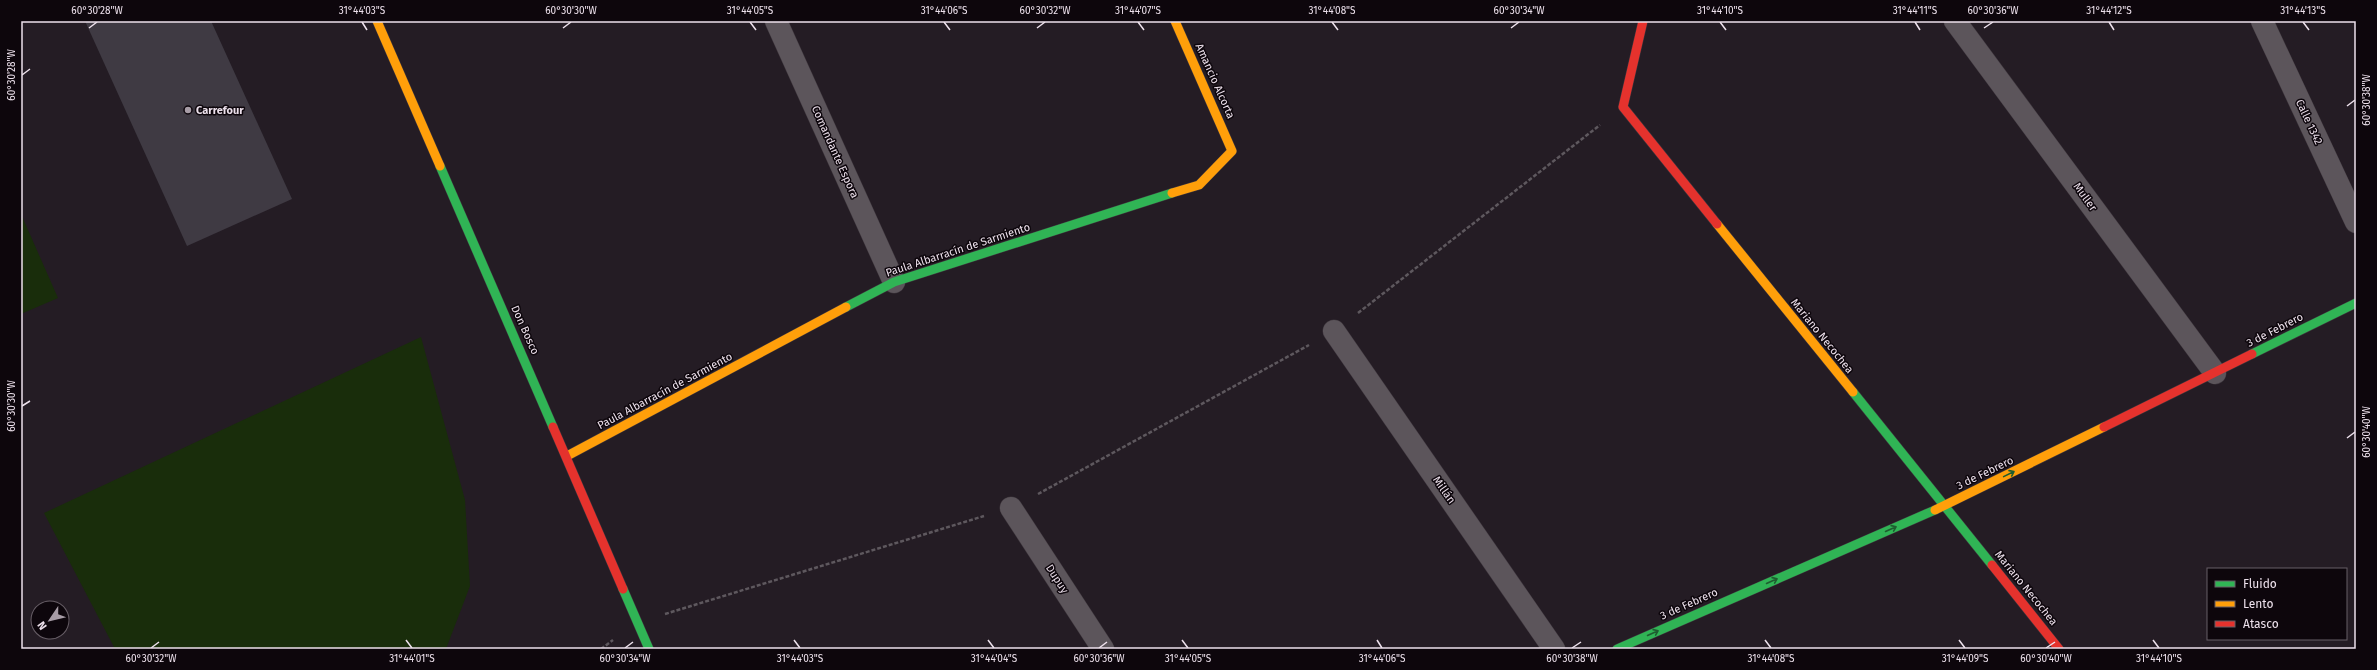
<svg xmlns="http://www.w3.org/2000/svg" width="2377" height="670" font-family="'Fira Sans',sans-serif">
	<rect width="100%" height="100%" fill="#241c24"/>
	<path fill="#192d0b" d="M21,214L58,298L21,314Z
		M421,337L465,500L470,586L446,649H115L44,513Z"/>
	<path fill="#3f3a43" d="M85,21H211L292,199L187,246Z"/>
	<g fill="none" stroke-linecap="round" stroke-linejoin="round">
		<defs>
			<path id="street" d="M776,21L894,282
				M1955,21L2215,373
				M2262,21L2356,222
				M1334,331L1554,649
				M1011,508L1103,649"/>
			<path id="fast" d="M440,166L553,427
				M846,307L894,282L1172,193
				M2252,354L2356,303
				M1853,392L1992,565
				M623,589L649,649
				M1617,649L1935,510"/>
			<path id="slow" d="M377,21L440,166
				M1172,193L1199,185L1232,151L1175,21
				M1717,224L1853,392
				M567,456L846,307
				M1935,510L2104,427"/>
			<path id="jam" d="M1643,21L1623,107L1717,224
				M553,427L623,589
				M2104,427L2252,354
				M1992,565L2059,649"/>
		</defs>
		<use href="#street" stroke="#3e363d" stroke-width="23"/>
		<use href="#fast" stroke="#3e363d" stroke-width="10"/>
		<use href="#slow" stroke="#3e363d" stroke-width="10"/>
		<use href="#jam" stroke="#3e363d" stroke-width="10"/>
		<path stroke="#5e585e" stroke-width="2.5" stroke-dasharray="4 2" stroke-linecap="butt" d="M1358,313L1600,125
			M1038,494L1309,345
			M665,614L984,516
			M601,649L613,640"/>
		<use href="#street" stroke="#5c555b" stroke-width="22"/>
		<use href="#fast" stroke="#30b455" stroke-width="9"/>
		<use href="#slow" stroke="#ff9f0a" stroke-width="9"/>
		<use href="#jam" stroke="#e5322d" stroke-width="9"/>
	</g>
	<defs><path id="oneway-shaft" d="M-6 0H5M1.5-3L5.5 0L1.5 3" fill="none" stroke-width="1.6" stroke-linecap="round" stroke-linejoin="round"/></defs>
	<g stroke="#1e5d30">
		<use href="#oneway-shaft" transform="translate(2009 474) rotate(-26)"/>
		<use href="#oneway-shaft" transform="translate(1891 529) rotate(-24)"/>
		<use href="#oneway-shaft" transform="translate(1772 581) rotate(-24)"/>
		<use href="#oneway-shaft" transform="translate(1653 633) rotate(-24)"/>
	</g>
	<path fill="none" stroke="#ede1ec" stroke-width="1.5" d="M362,22L367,30M750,22L756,30M944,22L950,30M1138,22L1144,30M1332,22L1338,30M1720,22L1726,30M1915,22L1920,30M2109,22L2114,30M2303,22L2309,30M89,28L97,22M563,28L571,22M1037,28L1045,22M1511,28L1519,22M1984,28L1993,22M22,75L30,69M2347,106L2355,100M22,406L30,401M2347,438L2355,432M406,640L412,648M794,640L800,648M988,640L994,648M1182,640L1188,648M1377,640L1382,648M1765,640L1771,648M1959,640L1965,648M2153,640L2159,648M151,648L159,642M625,648L633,642M1099,648L1107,642M1572,648L1581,642M2046,648L2055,642"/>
	<circle fill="#a79ca6" stroke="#0d060c" stroke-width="1.5" cx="188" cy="110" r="4"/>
	<g text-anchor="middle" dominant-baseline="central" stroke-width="3" stroke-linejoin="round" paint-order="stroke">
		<g font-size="11" fill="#ede1ec" stroke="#0d060c">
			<text transform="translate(1215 81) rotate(66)">Amancio Alcorta</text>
			<text transform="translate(2309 122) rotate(65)">Calle 1342</text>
			<text transform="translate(835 152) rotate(66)">Comandante Espora</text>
			<text transform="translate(2085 197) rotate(54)">Muller</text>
			<text transform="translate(958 250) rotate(-18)">Paula Albarracín de Sarmiento</text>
			<text transform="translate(525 330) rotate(66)">Don Bosco</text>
			<text transform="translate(2275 330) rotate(-27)">3 de Febrero</text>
			<text transform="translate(1822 336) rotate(51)">Mariano Necochea</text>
			<text transform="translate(665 391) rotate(-28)">Paula Albarracín de Sarmiento</text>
			<text transform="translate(1985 473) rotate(-26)">3 de Febrero</text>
			<text transform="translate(1444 490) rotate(55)">Millán</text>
			<text transform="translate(1057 579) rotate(57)">Dupuy</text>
			<text transform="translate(2026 588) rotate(51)">Mariano Necochea</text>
			<text transform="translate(1689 604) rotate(-24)">3 de Febrero</text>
		</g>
		<g font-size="11" font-weight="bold" fill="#ede1ec" stroke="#0d060c" text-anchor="start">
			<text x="196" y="110">Carrefour</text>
		</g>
	</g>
	<rect width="2377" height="670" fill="none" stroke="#0d060c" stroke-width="44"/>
	<rect x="2207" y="568" width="140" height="72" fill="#0d060c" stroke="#675e66"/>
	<rect x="2215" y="581" width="20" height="6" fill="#30b455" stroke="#675e66"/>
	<text x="2243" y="588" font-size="12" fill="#ede1ec">Fluido</text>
	<rect x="2215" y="601" width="20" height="6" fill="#ff9f0a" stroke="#675e66"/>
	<text x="2243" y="608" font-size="12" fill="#ede1ec">Lento</text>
	<rect x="2215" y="621" width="20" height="6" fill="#e5322d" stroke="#675e66"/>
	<text x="2243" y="628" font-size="12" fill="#ede1ec">Atasco</text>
	<g transform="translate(50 620) rotate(235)"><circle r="19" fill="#0d060c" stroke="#675e66"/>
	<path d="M0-3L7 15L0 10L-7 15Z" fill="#a79ca6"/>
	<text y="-6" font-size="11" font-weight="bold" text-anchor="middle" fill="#ede1ec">N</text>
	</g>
	<rect x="22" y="22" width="2333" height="626" fill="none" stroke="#ede1ec" stroke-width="1.5"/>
	<g font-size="10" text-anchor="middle" fill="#ede1ec">
		<text x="97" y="14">60°30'28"W</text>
		<text x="362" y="14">31°44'03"S</text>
		<text x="571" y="14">60°30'30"W</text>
		<text x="750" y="14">31°44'05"S</text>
		<text x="944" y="14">31°44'06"S</text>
		<text x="1045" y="14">60°30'32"W</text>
		<text x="1138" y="14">31°44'07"S</text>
		<text x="1332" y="14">31°44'08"S</text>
		<text x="1519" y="14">60°30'34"W</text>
		<text x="1720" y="14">31°44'10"S</text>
		<text x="1915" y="14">31°44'11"S</text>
		<text x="1993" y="14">60°30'36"W</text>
		<text x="2109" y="14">31°44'12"S</text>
		<text x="2303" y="14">31°44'13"S</text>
		<text transform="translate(11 75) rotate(-90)" y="4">60°30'28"W</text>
		<text transform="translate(2366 100) rotate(-90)" y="4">60°30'38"W</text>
		<text transform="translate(11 406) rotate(-90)" y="4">60°30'30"W</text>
		<text transform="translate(2366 432) rotate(-90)" y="4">60°30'40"W</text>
		<text x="151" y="662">60°30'32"W</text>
		<text x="412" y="662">31°44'01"S</text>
		<text x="625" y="662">60°30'34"W</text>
		<text x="800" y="662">31°44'03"S</text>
		<text x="994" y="662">31°44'04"S</text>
		<text x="1099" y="662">60°30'36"W</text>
		<text x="1188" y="662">31°44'05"S</text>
		<text x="1382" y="662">31°44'06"S</text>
		<text x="1572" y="662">60°30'38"W</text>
		<text x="1771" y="662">31°44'08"S</text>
		<text x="1965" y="662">31°44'09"S</text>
		<text x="2046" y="662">60°30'40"W</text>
		<text x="2159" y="662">31°44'10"S</text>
	</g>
</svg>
